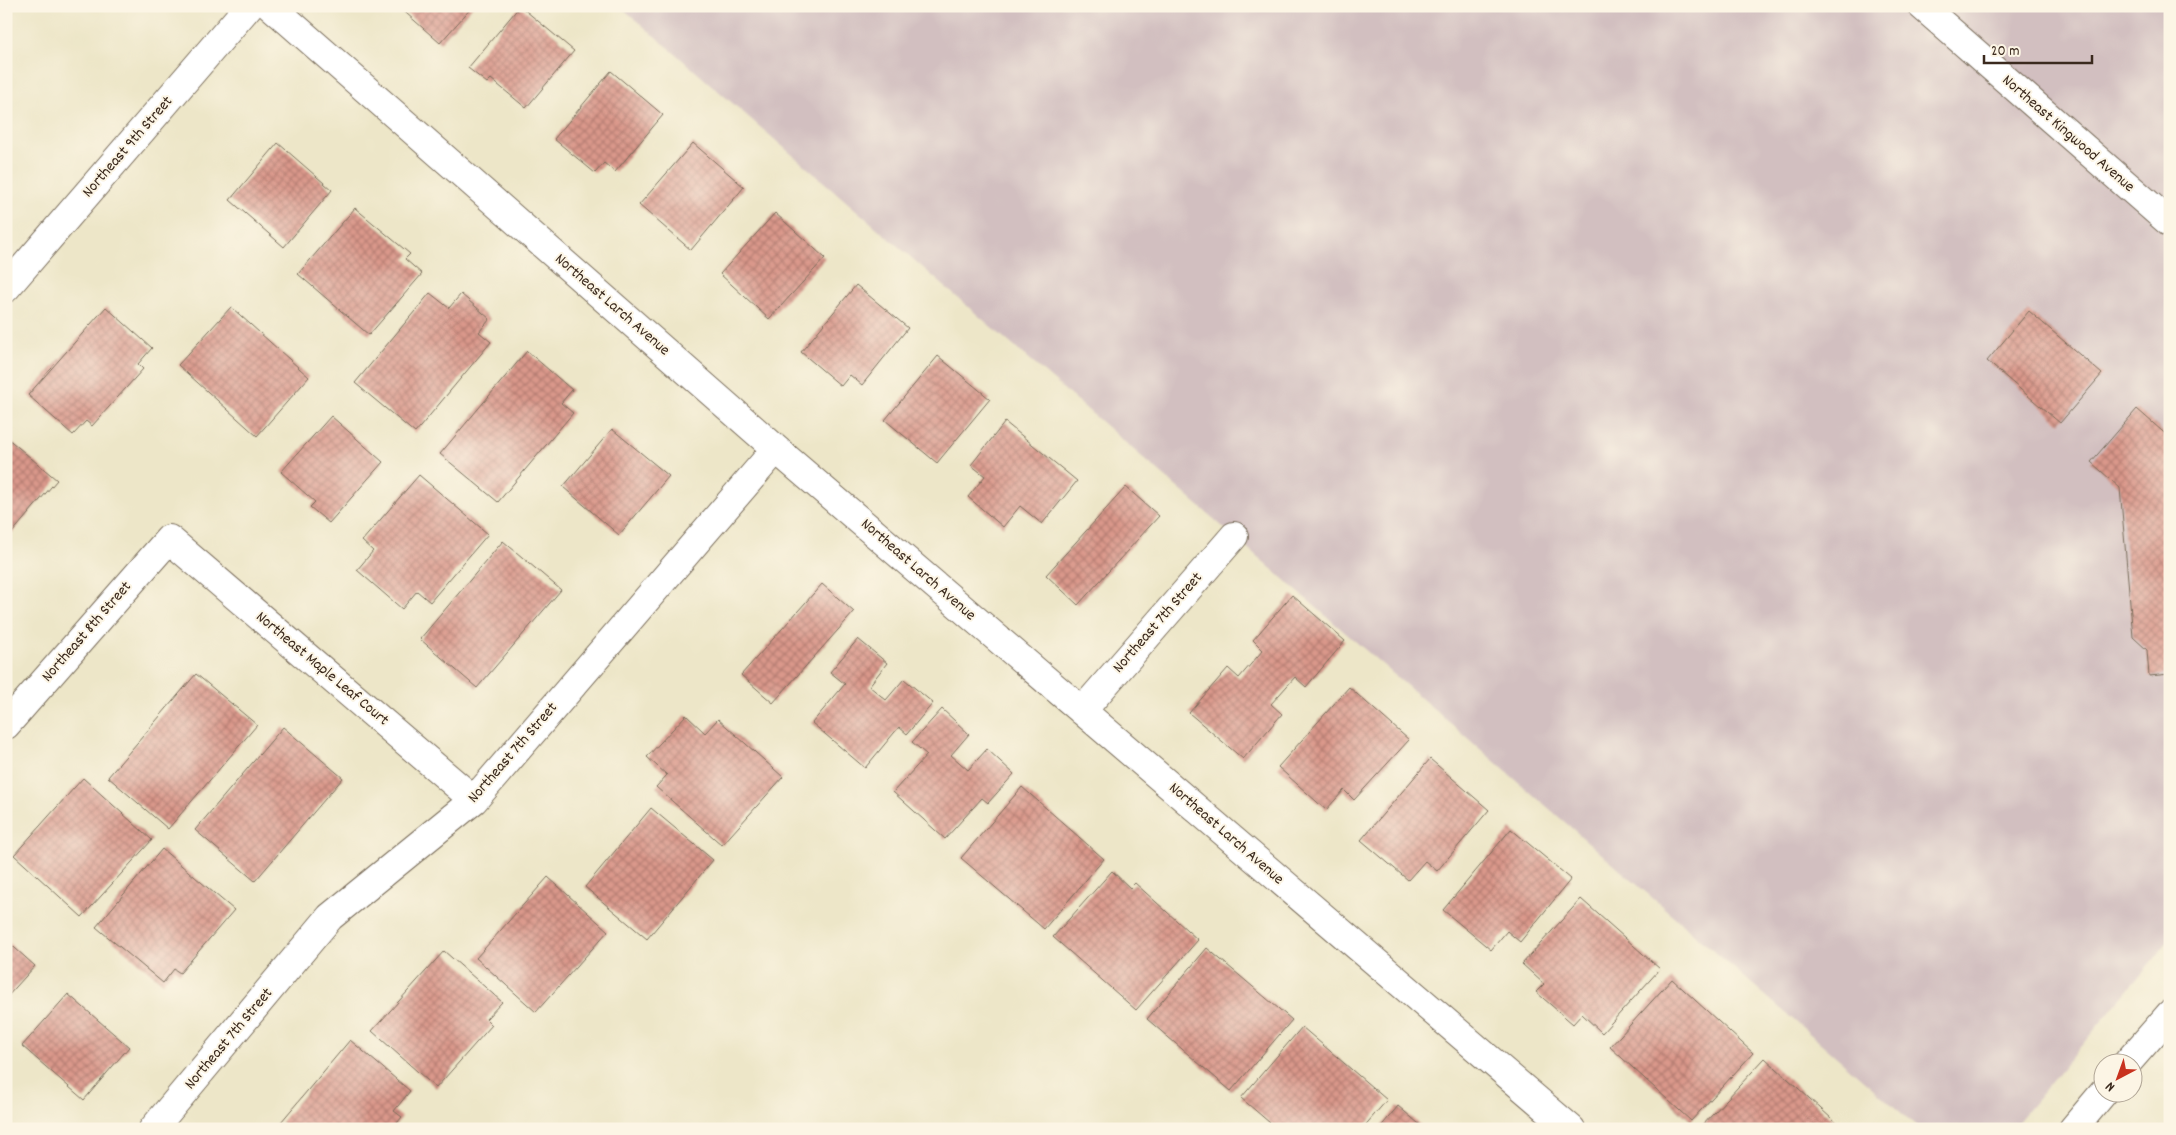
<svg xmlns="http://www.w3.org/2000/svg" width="2176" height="1135" font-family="Dekko,sans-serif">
	<defs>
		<pattern id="building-cross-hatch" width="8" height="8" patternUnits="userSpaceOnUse" patternTransform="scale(1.25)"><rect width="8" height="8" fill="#da988b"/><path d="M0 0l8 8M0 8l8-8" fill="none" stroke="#b27c71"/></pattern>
	</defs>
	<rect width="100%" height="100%" fill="#fcf5e5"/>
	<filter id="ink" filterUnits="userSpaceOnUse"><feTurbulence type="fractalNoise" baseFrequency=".02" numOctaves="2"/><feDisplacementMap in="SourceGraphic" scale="10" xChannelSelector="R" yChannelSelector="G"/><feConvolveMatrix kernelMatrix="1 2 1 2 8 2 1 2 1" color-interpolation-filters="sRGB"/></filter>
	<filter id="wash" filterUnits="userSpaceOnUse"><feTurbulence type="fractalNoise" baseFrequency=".0096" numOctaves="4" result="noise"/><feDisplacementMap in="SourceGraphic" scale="20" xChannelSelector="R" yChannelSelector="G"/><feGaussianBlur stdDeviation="1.12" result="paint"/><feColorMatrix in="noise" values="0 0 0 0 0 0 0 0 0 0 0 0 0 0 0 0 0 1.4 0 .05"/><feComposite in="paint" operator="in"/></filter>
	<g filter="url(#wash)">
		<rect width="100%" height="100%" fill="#ede6c8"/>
		<path fill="#d2bfc0" d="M620,6H2170V939L2012,1129H1920Z"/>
		<g id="blocks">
			<path fill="url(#building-cross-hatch)" d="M398,6H473L440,43Z
				M520,6L574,51L526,108L491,79L487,83L468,68Z
				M611,71L663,115L615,172L604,163L595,173L554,139Z
				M278,143L332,190L284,247L230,200Z
				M693,143L744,187L691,250L639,205Z
				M355,208L410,254L405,259L422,274L369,335L298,274Z
				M775,213L825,258L769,319L720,274Z
				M856,285L908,328L862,385L850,375L841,386L801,352Z
				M430,293L449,308L461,294L490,319L479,332L491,342L415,433L355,383Z
				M106,307L152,348L138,364L143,369L92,426L86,421L73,435L28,395Z
				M231,307L309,377L257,436L178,365Z
				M2029,311L2102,374L2060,423L1987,361Z
				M527,351L572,390L561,403L573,413L498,502L440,454Z
				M938,356L990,399L937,463L885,420Z
				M2137,409L2170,438V674L2149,676L2147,650L2133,637L2120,488L2091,462Z
				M331,416L383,462L329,523L310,507L315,502L281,472Z
				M1005,422L1077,481L1042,524L1020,506L1003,527L968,497L985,476L971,465Z
				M612,429L669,476L619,535L563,487Z
				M6,437L57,480L6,540Z
				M419,475L488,534L430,602L417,591L402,609L357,570L373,551L362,541Z
				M1126,487L1159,516L1078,605L1046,575Z
				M503,541L561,590L477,688L420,639Z
				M822,584L854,612L773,703L741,675Z
				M1292,595L1345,641L1306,687L1295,677L1271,704L1282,714L1243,759L1189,713L1228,668L1239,678L1263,650L1253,640Z
				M858,639L887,663L869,686L886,700L904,679L933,703L907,734L899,727L865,768L812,723L845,684L830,672Z
				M196,674L257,725L168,829L108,777Z
				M1349,687L1409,740L1354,800L1344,790L1326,810L1278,767Z
				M942,709L969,734L951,755L968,770L987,749L1014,774L988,803L982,798L945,839L893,792L927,755L912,742Z
				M686,715L705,733L718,719L783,777L722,845L656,787L667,775L647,757Z
				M283,727L343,778L255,881L195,830Z
				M1430,759L1489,810L1437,871L1425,861L1408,880L1361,840Z
				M83,778L152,840L82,917L14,855Z
				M1022,787L1104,859L1044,929L961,858Z
				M651,808L713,860L647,939L585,887Z
				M1511,829L1571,879L1520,942L1507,931L1491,950L1443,910Z
				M162,849L234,910L180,973L174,969L163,983L96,927Z
				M1112,871L1130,888L1135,883L1198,940L1136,1010L1053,937Z
				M548,877L608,931L536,1012L476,958Z
				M1581,899L1660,969L1602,1033L1582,1014L1573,1024L1536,992L1544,984L1522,964Z
				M6,940L35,966L6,998Z
				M1207,948L1292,1020L1231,1091L1147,1019Z
				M444,951L502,1002L486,1019L492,1025L436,1088L372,1031Z
				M1672,979L1753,1053L1691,1121L1610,1047Z
				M68,994L129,1047L84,1100L22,1046Z
				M1302,1027L1387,1100L1362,1129H1277L1241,1098Z
				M350,1040L410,1091L394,1111L402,1117L392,1129H288L281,1122Z
				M1765,1058L1843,1129H1703L1701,1127Z
				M1398,1106L1425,1129H1379Z"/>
		</g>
	</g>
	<g filter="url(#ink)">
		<use href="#blocks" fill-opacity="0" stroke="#796c5a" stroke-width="1"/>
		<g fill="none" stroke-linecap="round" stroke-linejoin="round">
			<defs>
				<path id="minor" d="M271,6L776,449L1571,1129
					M1922,6L2170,223
					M1082,711L1234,536
					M6,725L169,539L474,800
					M2128,1062L2170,1014
					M153,1129L330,917L474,800L776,449
					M2073,1129L2104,1092"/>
				<path id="major" d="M6,288L249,6"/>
			</defs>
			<use href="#minor" stroke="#796c5a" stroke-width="30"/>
			<use href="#major" stroke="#796c5a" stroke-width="30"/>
			<use href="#minor" stroke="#fff" stroke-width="28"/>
			<use href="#major" stroke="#fff" stroke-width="28"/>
		</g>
	</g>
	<g text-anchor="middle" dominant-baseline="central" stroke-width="4" stroke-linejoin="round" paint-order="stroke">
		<g font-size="16" fill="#3b2a1e" stroke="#fcf5e5">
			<text transform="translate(2068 134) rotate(41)">Northeast Kingwood Avenue</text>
			<text transform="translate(128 147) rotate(-49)">Northeast 9th Street</text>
			<text transform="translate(612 305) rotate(41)">Northeast Larch Avenue</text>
			<text transform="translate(918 570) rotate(41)">Northeast Larch Avenue</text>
			<text transform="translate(1158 623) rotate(-49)">Northeast 7th Street</text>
			<text transform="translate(87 632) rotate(-49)">Northeast 8th Street</text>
			<text transform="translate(322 669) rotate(40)">Northeast Maple Leaf Court</text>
			<text transform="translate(513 753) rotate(-49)">Northeast 7th Street</text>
			<text transform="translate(1226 834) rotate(41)">Northeast Larch Avenue</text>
			<text transform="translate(229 1039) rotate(-50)">Northeast 7th Street</text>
		</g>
	</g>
	<rect width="2176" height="1135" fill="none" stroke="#fcf5e5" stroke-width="25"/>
	<g transform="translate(2118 1078) rotate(221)"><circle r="24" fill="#fcf5e5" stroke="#afa495"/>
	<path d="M0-4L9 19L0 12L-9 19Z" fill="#c8321e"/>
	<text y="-8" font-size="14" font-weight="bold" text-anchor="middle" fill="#3b2a1e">N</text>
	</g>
	<path d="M1984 55v8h108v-8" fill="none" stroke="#3b2a1e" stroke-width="2.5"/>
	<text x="1991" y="55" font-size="15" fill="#3b2a1e" stroke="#fcf5e5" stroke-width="4" paint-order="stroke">20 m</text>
</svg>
